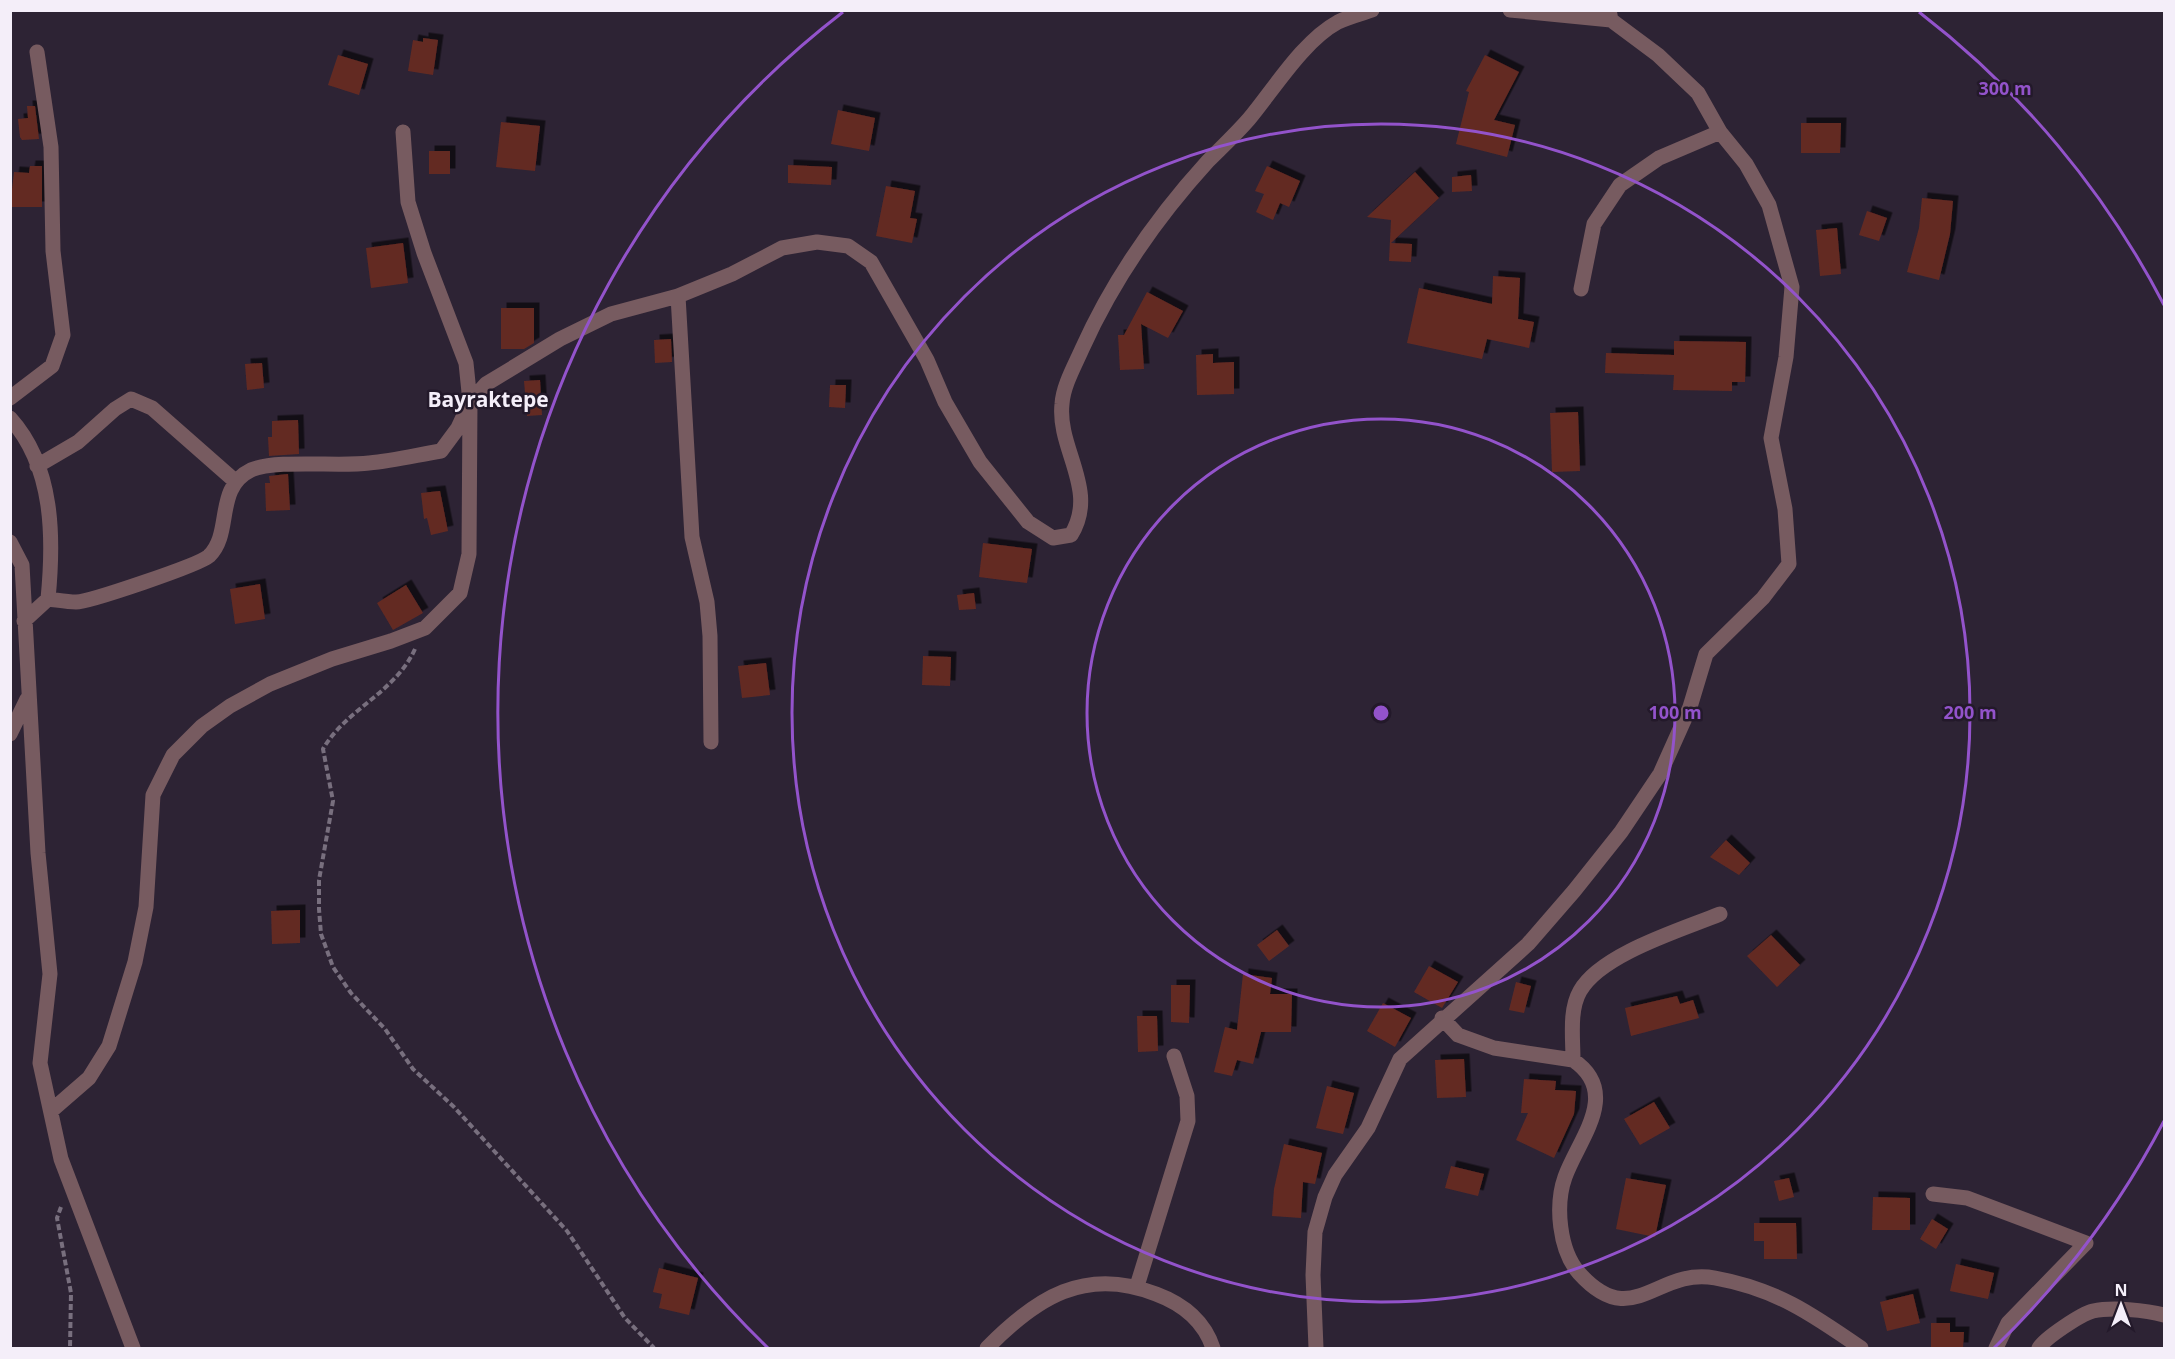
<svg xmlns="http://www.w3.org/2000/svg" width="2175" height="1359" font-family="'Open Sans',sans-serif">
	<defs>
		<filter id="shadow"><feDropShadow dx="5.5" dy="-5.5" stdDeviation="0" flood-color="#0009"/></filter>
	</defs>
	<rect width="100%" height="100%" fill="#2d2334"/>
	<path fill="#632a23" filter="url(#shadow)" d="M423,38L438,40L433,75L408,71L413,40L423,42Z
		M338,55L368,64L359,95L328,85Z
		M1485,55L1519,72L1494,120L1515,125L1507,157L1456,144L1469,92L1466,91Z
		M27,106H35L39,139L22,140L20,137L18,119L28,118Z
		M838,110L875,118L869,151L831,144Z
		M501,122L540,126L535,171L496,167Z
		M1801,123H1841L1840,153H1801Z
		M429,151H450V174H429Z
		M788,165L832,167L831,185L788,183Z
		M30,166H42V207H10L14,172L29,173Z
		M1267,166L1300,181L1289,207L1280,203L1273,220L1256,212L1264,194L1255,191Z
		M1415,172L1439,198L1391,243L1412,244L1411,262L1389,261L1391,220L1367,217Z
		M1471,175L1472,191L1452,192V177Z
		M886,186L915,191L910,218L917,219L912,243L876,236Z
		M1922,198L1953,201L1950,234L1939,280L1907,272L1919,228Z
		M1867,211L1887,218L1879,241L1859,235Z
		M1837,228L1841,274L1820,276L1816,230Z
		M403,243L408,283L371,288L366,248Z
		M1493,276L1520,278L1518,319L1534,322L1529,348L1487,339L1482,359L1407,343L1419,288L1492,304Z
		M1147,292L1183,311L1168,338L1141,324L1144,369L1120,370L1118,335H1124Z
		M501,308H534V343L524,349H501Z
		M671,339L672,362L655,363L654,340Z
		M1674,341L1746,342L1745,382H1732V391L1673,390L1674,375L1605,373L1606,353L1674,355Z
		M1213,354V363L1234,362V394L1197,395L1196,355Z
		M262,363L264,388L247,390L245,364Z
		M540,380L542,415L527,416L524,381Z
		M830,385H846L845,408L829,407Z
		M1578,412L1580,471L1552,472L1550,413Z
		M298,420L299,454L269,456L268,437H272V421Z
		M288,474L290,510L266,511L265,483H270L269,476Z
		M440,491L448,531L431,535L427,518L424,519L421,493Z
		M983,543L1032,549L1027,583L979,577Z
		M260,584L265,619L235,624L230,589Z
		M406,585L423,613L393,630L377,603Z
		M974,593L976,609L959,610L957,595Z
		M923,656L951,657L950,686L922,685Z
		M766,663L770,695L742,698L738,666Z
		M1726,840L1750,863L1739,875L1710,857Z
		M300,910V943L272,944L271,911Z
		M1277,930L1289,946L1269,961L1257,945Z
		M1771,935L1800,965L1777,987L1747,956Z
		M1429,966L1458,982L1442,1008L1414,992Z
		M1243,974L1272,978L1270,994H1292L1291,1032H1261L1253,1064L1237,1060L1232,1076L1214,1072L1225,1027L1237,1030Z
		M1516,982L1531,986L1524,1013L1509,1010Z
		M1171,985H1190L1189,1023L1171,1022Z
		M1677,996L1680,1004L1693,1000L1699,1018L1631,1036L1625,1008Z
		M1383,1003L1411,1018L1395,1047L1367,1031Z
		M1137,1016H1157L1158,1051L1138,1052Z
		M1464,1059L1466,1097L1437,1098L1435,1060Z
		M1524,1079L1556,1081L1555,1090L1576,1091L1574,1114L1554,1158L1516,1140L1528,1113H1521Z
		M1327,1086L1354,1093L1343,1134L1316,1128Z
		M1654,1102L1670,1128L1640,1145L1624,1119Z
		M1284,1144L1322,1153L1315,1184L1303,1182L1301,1218L1272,1216L1274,1189Z
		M1451,1166L1484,1174L1478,1196L1445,1188Z
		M1626,1178L1666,1185L1655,1237L1616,1229Z
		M1789,1178L1794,1197L1779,1201L1774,1181Z
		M1873,1197L1910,1198V1230H1872Z
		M1932,1219L1948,1229L1936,1249L1920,1239Z
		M1754,1223H1796L1797,1259H1764V1241H1754Z
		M1956,1264L1994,1273L1988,1299L1950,1291Z
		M659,1268L698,1278L689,1315L659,1308L662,1294L653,1292Z
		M1913,1294L1920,1323L1887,1331L1880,1302Z
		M1931,1323H1950V1332H1964L1963,1348H1931Z"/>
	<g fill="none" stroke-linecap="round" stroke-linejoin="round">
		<path stroke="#786f7e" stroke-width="4" stroke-dasharray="6 3" stroke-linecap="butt" d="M415,649C395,693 346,709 323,749L333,801L319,880V909L321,934L333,967L351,993L385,1029L413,1069L454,1107L567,1231L625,1318L654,1348
			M61,1207L57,1218L71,1293L70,1348"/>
		<path stroke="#775b60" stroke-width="15" d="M1510,10L1611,20
			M1581,289L1594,224L1620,185L1659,158L1720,132
			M678,296L692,537L707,602L710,636L711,742
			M10,398L52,366L63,335L53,251L51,147L37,52
			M10,418C54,467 54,538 48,599L24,621
			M37,466L78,442L115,409L131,399L152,408L235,481
			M10,542L22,565L38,853L50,974L40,1063L61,1159L133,1348
			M48,599C57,600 67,602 76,602C89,602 199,565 209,556C233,533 214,488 251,470C277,459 339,467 369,463C393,461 417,455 441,451L458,428L470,402L486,384L560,339L611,314L678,296L732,274L782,248L817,242L848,246L871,262L927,360L945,402L980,462L1028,522L1053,538L1071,535C1099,490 1057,449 1062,404C1063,386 1075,365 1082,349C1113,280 1157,217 1208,161C1222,147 1236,134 1249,119C1274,89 1303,41 1338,22C1348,17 1361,14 1372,10
			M10,734L27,699
			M1442,1018L1458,1035L1494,1048L1573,1060C1622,1093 1578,1140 1565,1177C1555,1205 1559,1250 1579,1273C1633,1333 1656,1267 1715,1278C1776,1289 1812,1314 1861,1348
			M1573,1060C1573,1038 1569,1010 1580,991C1601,954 1681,930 1720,914
			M51,1111L89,1078L109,1046L135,962L146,907L153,795L173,755L202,726L230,706L270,684L332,659L391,641L425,628L460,593L469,554L470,402L466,363L424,253L408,202L403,132
			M1933,1194L1967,1198L2086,1243L2008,1323L1996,1348
			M1137,1286L1188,1121L1187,1096L1174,1056
			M987,1348C1036,1298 1085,1266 1156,1294C1183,1304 1204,1321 1213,1348
			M1316,1348L1313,1275L1315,1232L1325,1197L1335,1175L1368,1128L1400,1059L1528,944L1574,891L1621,832L1660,774L1690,707L1706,654L1763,598L1789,564L1785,509L1771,438L1786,357L1792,287L1769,205L1746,164L1720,132L1698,93L1658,55L1611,20L1609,10
			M2039,1348C2045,1338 2081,1314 2093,1311C2112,1307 2146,1310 2164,1315"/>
	</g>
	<g fill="none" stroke="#9353cb" stroke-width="3">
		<circle cx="1381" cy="713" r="294"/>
		<circle cx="1381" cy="713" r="589"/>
		<path d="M2164 1121A883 883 0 0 1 1994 1348M768 1348A883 883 0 0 1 843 12M1919 12A883 883 0 0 1 2164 305"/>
	</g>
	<g text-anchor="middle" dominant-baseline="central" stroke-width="5" stroke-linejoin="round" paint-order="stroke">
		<g font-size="21" font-weight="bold" fill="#f4eef9" stroke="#23192a">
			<text x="488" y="399">Bayraktepe</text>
		</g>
	</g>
	<circle cx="1381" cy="713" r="9" fill="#9353cb" stroke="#23192a" stroke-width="3"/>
	<g font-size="18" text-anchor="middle" font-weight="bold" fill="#9353cb" stroke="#23192a" stroke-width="5" stroke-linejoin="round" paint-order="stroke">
		<text x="2005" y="95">300 m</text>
		<text x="1675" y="719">100 m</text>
		<text x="1970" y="719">200 m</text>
	</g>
	<rect width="2175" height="1359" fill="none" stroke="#f4eef9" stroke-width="24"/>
	<g transform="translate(2121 1305)" stroke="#23192a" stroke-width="4.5" paint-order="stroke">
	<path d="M0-4.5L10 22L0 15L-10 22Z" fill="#f4eef9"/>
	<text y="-9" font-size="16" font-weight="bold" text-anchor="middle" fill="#f4eef9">N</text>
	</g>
</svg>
